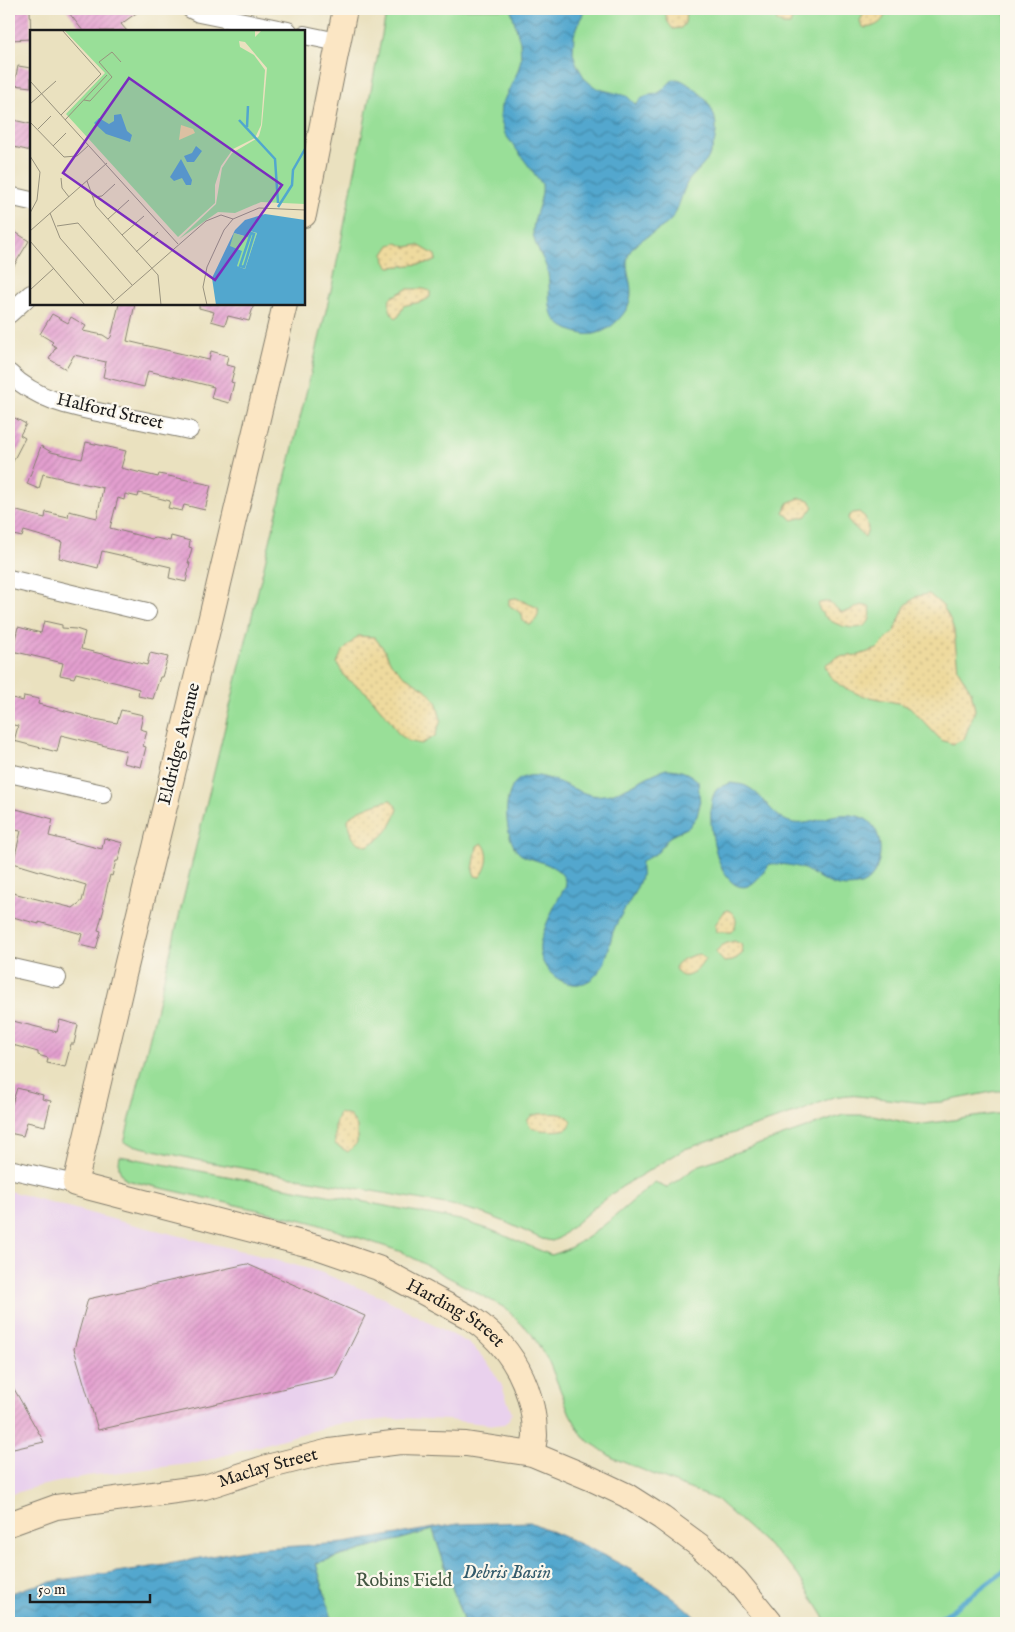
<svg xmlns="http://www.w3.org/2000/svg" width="1015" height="1632" font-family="'IM FELL English',serif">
	<defs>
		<pattern id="sand-dots" width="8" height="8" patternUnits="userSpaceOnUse" patternTransform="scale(1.25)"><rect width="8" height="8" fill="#eeda9e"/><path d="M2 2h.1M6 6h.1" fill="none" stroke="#ccba88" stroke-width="1.8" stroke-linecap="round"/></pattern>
		<pattern id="water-waves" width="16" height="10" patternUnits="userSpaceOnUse" patternTransform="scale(1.25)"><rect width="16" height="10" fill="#52a7ce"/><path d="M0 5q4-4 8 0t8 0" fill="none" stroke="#4387a6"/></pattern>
		<pattern id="building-hatch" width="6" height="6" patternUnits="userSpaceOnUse" patternTransform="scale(1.25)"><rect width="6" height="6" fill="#e39fcf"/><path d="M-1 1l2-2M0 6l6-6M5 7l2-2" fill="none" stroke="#c288b1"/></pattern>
	</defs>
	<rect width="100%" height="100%" fill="#fbf7ec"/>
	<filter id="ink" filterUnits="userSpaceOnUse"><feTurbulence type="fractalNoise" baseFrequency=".02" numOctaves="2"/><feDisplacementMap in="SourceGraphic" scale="10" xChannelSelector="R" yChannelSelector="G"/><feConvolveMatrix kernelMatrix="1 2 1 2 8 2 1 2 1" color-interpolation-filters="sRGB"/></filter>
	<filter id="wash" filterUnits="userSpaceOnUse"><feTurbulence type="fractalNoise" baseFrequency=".0096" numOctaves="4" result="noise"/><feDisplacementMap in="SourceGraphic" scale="20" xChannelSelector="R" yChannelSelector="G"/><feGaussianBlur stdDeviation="1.12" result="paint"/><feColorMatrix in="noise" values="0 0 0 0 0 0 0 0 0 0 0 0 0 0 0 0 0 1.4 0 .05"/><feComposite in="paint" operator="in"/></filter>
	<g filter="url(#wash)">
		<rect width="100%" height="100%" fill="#eae1bf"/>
		<path fill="#e9d1ed" d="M9,1191L119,1221L250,1253L320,1272L386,1299L468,1343L479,1353L490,1366L501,1384L512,1413L508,1421L504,1424L495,1425L448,1420L404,1418L337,1424L197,1463L87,1476L35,1487L9,1495Z"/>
		<path fill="#99df98" stroke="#5a7e5a" d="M387,9H1006V1091H996L942,1102L925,1103L848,1095L833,1097L801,1111L685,1149L623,1186L598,1204L559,1238L552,1241L542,1239L503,1221L479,1212L451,1205L197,1160L124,1143L333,282Z
			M995,1114H1006V1623H828L794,1569L717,1500L613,1458L583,1437L570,1414L549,1362L531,1333L505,1308L402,1252L311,1222L126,1180C118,1171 118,1167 120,1156L460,1220L491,1230L551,1255C585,1247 628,1204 655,1182L666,1188L700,1165L843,1115H873L917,1125Z
			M433,1530L464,1623H333L316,1563Z"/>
		<path fill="url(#sand-dots)" stroke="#857b5d" d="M667,9H686L685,23L681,28L673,29C668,23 664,17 667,9Z
			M775,9H789L792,18L790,25H783L777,21Z
			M866,9H886C886,21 876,27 865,28L862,26L860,21Z
			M397,243L406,247L418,245L435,255L436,260L430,263L390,267L385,262L384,254L390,245Z
			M407,289H423L430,291V297C423,303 413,303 403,306L399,316L396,318C389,312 389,307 390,298Z
			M800,498L810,500L813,506L807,516L793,520L783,512L789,502Z
			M859,512L865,517L868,528L865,537L849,522L848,517L853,513Z
			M929,594L943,606L950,619L954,630L958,670L971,691L975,710L964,739L953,744L941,740L910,707L898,703L860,695L841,686L829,675L825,665L837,657L859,655L877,649L894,632L905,606L917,596Z
			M516,598L538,608C539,617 537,619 530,625L523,621L522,614L509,605V599Z
			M824,602H829L841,612L849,611L861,605L870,607C878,646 813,622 819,603Z
			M358,636L374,637L384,649L391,663L403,675L425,689L436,701L441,720L435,736L421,744L408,741L398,733L390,720L367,693L345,677L337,663L342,652Z
			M391,800L398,809C392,827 384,838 367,846C358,843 352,841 351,831C350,827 348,823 348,820C350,812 382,801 391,800Z
			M482,843C491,852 488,868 480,877L475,876L473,870L477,846Z
			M728,910C737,915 739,924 731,932H716L715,925L724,912Z
			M734,941L741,944L743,953L733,961L724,962L716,953C719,945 727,943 734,941Z
			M700,954L705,959C699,970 683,986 675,968C678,960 691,955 700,954Z
			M339,1113L350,1116L357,1127V1143L348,1152L335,1144V1124Z
			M539,1114C550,1114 565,1111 572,1121C571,1123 570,1126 568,1128C562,1132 538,1131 532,1128C529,1126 529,1124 527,1121L531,1116Z"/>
		<path fill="url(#water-waves)" stroke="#376275" d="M511,9H585L574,35L573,53L577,65L585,79L592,85L599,89L627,96L636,105C639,102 640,99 644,97C648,94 654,95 658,93C672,85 670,71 689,85C717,103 724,131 707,160C701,169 692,175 687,183C681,195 679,210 670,221C659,232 634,240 629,254C622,271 637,286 628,306C623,317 610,330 598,333C589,336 581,334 572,331C542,319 552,299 548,274C546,259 533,247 533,231C533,215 544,200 542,184L505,134L500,117L501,106L518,71L521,59L520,42Z
			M666,769C679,769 688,772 698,781L700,804L697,816L689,827L669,837L658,852L641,862C640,867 642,873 641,877C635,897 620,913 613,932C608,948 608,964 594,977C572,997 537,972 540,945C542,931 558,897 566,886C565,868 544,863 529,858C526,857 521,855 519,853C507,842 504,810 509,795C510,792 512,787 513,785C532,761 569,790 591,795C596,796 605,795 610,794C630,789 646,775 666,769Z
			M731,783C736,784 742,784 746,786C761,793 769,811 783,819C801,830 821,817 838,815C845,814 855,815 861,817C889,826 885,881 857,886C833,890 823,879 804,869C794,865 781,864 770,864C764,871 756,883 748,886C717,896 703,810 715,792C718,786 726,785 731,783Z
			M530,1522C590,1548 655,1575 701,1623H464L433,1530L316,1563L333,1623H9V1594L29,1587L60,1580L158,1566L249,1549L344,1543L458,1524Z"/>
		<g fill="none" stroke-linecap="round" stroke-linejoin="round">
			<path stroke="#52a7ce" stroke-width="5" d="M934,1623L1006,1570"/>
		</g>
		<g id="blocks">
			<path fill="url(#building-hatch)" d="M9,9H30L31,39L9,40Z
				M66,9H142L121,24L127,31H83Z
				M18,66L31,68V87L14,85Z
				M9,119L31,124V151L9,146Z
				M9,228L29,241L9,274Z
				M119,304H135L127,341L209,360L211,351L228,356L226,365L235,367L231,382L234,383L229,403L211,398L214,387L170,376L148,371L144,387L103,377L106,362L74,355L66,369L49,359L56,347L51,344L53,342L40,334L52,314L68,323L71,317L86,326L83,331L103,335L109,339L111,337Z
				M199,304H254L249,321L228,316L225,325L211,321L214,312L199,308Z
				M9,415L26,424L20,435L25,438L9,469Z
				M86,442L126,451L121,468L158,477L159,474L211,485L205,510L184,505L182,511L168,508L170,501L139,493L138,497L125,494L124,500L118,498L110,528L152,539L156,538L170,541L171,536L190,541L189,547L192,548L188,563H190L186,582L169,578L171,567L102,551L98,568L59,558L62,542L24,531L22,537L9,534V509L45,518L46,512L68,517L69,511L97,518L103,488L43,474L39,489L27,484L41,446L51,452L82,459Z
				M44,621L62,625V628L76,629L85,632L81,649L147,665L150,653L168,657L162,677H160L153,699L138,696L139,689L118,683L76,673L74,678L60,675L63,663L12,651L18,627L41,633Z
				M24,696L39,699L38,704L89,717V718L117,723L121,710L143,715L140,729L147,731L143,746L146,747L141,767L123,763L126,751L61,735L57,752L14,741L18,726L9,724V697L23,701Z
				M9,807L53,819L49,836L102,849L104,838L123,843L118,861H116L112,876L110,875L103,905L104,909L98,930L101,931L96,949L79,945L82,934L39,922V924L9,916V892L73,908L82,901L86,885L13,863L21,831L9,829Z
				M9,1020L57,1032L60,1020L78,1025L74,1044H71L65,1067L47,1063L48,1058L38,1055V1052L9,1044Z
				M17,1088L43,1095L42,1099L51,1101L45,1126L27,1122L23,1136L9,1133V1113Z
				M247,1264L365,1316L335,1377L98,1430L74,1349L88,1299Z
				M9,1380L44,1442L9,1450Z"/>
		</g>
	</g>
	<g filter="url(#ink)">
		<use href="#blocks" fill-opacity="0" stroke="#837e6e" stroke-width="1"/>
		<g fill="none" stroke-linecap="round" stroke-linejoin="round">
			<defs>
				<path id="street" d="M191,9L199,13L288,31
					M304,35L338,42
					M9,196L31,201
					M9,314L31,294
					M9,373C38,402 78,408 118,416C141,420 165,425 189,430
					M9,579L147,612
					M9,773L103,794
					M9,967L57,978
					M9,1169L75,1184"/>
				<g id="secondary">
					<path d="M304,215L345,9"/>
					<path id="s1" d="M285,304L212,613L124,975L75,1184L317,1247L378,1268L471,1318C503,1340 524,1370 532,1408C534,1417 535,1426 535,1435C535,1441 533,1448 532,1454"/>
					<path id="s2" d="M9,1524L56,1507L205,1487L267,1467L330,1451L400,1442L466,1444L532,1454L592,1479L626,1495L662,1518L700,1546L736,1580L771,1623"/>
				</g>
			</defs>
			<use href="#street" stroke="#837e6e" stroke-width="20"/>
			<use href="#secondary" stroke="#837e6e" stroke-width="26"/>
			<use href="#street" stroke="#fff" stroke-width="18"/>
			<use href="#secondary" stroke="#fbe6c4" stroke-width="24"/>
		</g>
	</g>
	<g text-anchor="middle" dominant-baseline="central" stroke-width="4.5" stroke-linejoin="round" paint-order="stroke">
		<g font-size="18" fill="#1c1c1c" stroke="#fbf7ec">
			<text transform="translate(110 412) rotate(13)">Halford Street</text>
			<text transform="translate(180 744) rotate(-76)">Eldridge Avenue</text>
			<text stroke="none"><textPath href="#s1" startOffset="1309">Harding Street</textPath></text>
			<text stroke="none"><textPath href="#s2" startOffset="266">Maclay Street</textPath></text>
		</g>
		<g font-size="18" fill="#425641" stroke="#fbf7ec">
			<text x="404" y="1581">Robins Field</text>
		</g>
		<g font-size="19" font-style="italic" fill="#345b6c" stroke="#fbf7ec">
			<text x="507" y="1573">Debris Basin</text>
		</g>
	</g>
	<g transform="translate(30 30)">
		<rect width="275" height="275" fill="#eae1bf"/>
		<path d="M34,0H225V7L232,0H275V174L231,172L205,183L188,182L149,209L186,174L192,138L202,123L226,109L229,106L232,95L237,38L215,12L209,11L210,17L224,25L235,40L231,95L225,108L203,119L191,136L185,155V173L148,207L36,84L75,43ZM220,201L227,203L215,239L207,236L199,216L204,203L217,207Z" fill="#99df98"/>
		<path d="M151,95L163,99L165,103L149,110Z" fill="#eeda9e"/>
		<path d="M91,84L97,101L102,105L100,112L76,104L64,93L69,88L79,94L84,91V85ZM166,116L172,121L164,132H157L154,126L162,123ZM151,129L162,150L161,155H156L152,148L144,151L140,147ZM235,184L275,190V275H186L182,248L205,200L215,190ZM220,201L227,203L215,239L207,236L212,221L200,216L204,203L218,207Z" fill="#52a7ce" fill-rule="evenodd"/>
		<path fill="none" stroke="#52a7ce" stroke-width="2.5" d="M209,90L245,129L248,173M217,97L218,76M248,177L262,155L263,140L275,119M221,203L224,204L214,237L210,236Z"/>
		<path fill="none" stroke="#98927e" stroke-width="1" d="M0,51L148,214M54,70L60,71L82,47L69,32L82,22L91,32M0,74L26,51M31,85L71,44L32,0M35,90L77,45M0,92L34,127L47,126L59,115M8,99L21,86M23,116L36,103M0,126L10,142L7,170L0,183M31,148L32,158L39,167M57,151L66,176L128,245L131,275M63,167L72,166L85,154M20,183L30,208L84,270M78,189L99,170M27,196L48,193L102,255M0,201L77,133M92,205L114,186M0,211L55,275M106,222L128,202M0,260L24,238M80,275L176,191L191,185L203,189M177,275L173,257L177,237L194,200L203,189L229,178L275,180"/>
		<path fill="#7b2cbf" fill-opacity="0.15" stroke="#7b2cbf" stroke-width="2.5" d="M99,48L252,155L185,250L33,143Z"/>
		<rect width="275" height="275" fill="none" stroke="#1c1c1c" stroke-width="2.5"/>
	</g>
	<rect width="1015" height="1632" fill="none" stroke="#fbf7ec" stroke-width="30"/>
	<path d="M30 1594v8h120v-8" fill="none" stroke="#1c1c1c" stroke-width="2.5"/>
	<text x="38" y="1594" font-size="15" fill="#1c1c1c" stroke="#fbf7ec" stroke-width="4" paint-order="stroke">50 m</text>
</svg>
